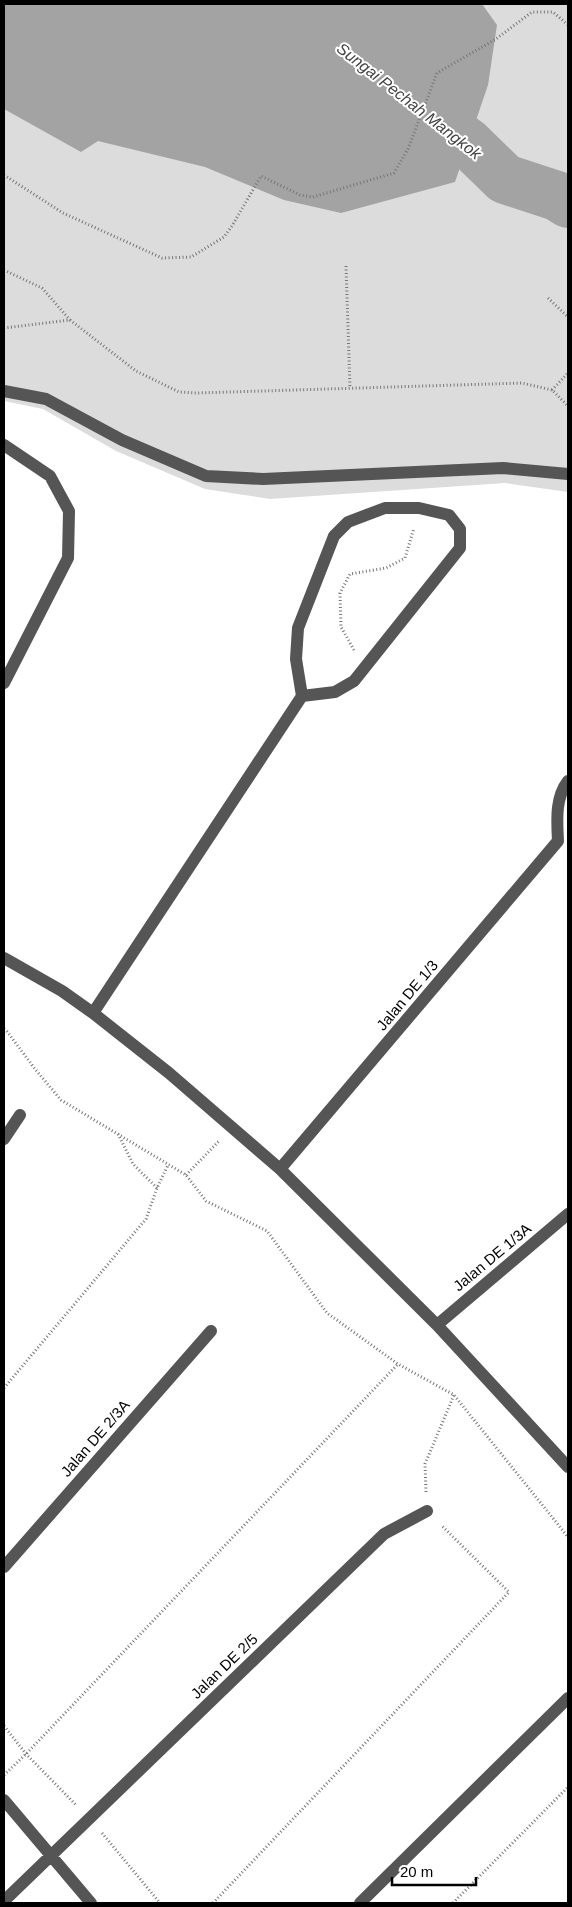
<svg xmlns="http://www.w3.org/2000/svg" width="572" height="1907" font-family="Arial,sans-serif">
	<rect width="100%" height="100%" fill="#fff"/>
	<path fill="#dcdcdc" d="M4,4H568V492L505,483L270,499L205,489L116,451L43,409L4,401Z"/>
	<path fill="#a3a3a3" d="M4,4H482L497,25L488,85L455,182L341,213L284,200L205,167L98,141L81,152L4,109Z"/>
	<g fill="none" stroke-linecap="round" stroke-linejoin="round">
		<path stroke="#a3a3a3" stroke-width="50" d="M413,103L468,143L505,179L557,196L568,203"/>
		<path stroke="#777" stroke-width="3" stroke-dasharray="1 2.5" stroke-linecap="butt" d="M4,175L63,213L162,258L191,257L224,237L232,226L261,176L300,195L313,197L394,173L408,149L437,73L496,39L532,12H553L568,25
			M346,266L350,388
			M4,270L42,288L70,320
			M548,298L568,317
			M4,328L70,320L136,371L179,392L197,393L522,383L552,390L568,406
			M552,390L568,373
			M354,650L341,627L340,593L350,574L386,568L405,558L414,528
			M4,1029L6,1030L35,1069L61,1100L186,1175L206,1201L267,1231L327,1313L398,1364L454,1395L568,1537
			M118,1134L133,1164L157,1188
			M186,1175L219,1141
			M4,1388L146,1219L157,1188L168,1165
			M426,1492L425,1464L454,1395
			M4,1726L26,1754L76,1805
			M4,1775L26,1754L398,1364
			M102,1833L160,1903
			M213,1903L509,1592L441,1525
			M453,1903L568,1787"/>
		<path stroke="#555" stroke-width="12" d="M4,391L46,399L122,440L206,476L263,479L503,468L568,474
			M4,445L50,476L69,511L68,558L4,683
			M4,958L62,991L93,1013L169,1073L280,1169L437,1325L568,1467
			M93,1013L302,696L296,659L298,628L334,536L348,522L385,508H419L449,515L460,529V548L354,681L335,692L302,696
			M4,1139L20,1115
			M280,1169L558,841C557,820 555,798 568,781
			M437,1325L568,1214
			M4,1567L211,1331
			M4,1800L91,1903
			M4,1901L384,1534L427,1511
			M360,1903L568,1698"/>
	</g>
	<g text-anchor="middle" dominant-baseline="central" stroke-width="4" stroke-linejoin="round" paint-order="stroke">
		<g font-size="15" fill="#000" stroke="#fff">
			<text transform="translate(407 995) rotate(-50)">Jalan DE 1/3</text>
			<text transform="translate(492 1257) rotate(-40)">Jalan DE 1/3A</text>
			<text transform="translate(95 1438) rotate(-49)">Jalan DE 2/3A</text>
			<text transform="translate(224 1666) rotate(-44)">Jalan DE 2/5</text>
		</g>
		<g font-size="16" font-style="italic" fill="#444" stroke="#fff">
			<text transform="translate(409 101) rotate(38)">Sungai Pechah Mangkok</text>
		</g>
	</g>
	<rect width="572" height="1907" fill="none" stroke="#000000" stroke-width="10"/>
	<path d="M392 1877v8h84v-8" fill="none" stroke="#000000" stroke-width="2.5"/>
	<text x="400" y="1877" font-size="15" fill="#000000" stroke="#ffffff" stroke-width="4" paint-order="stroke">20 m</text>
</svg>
